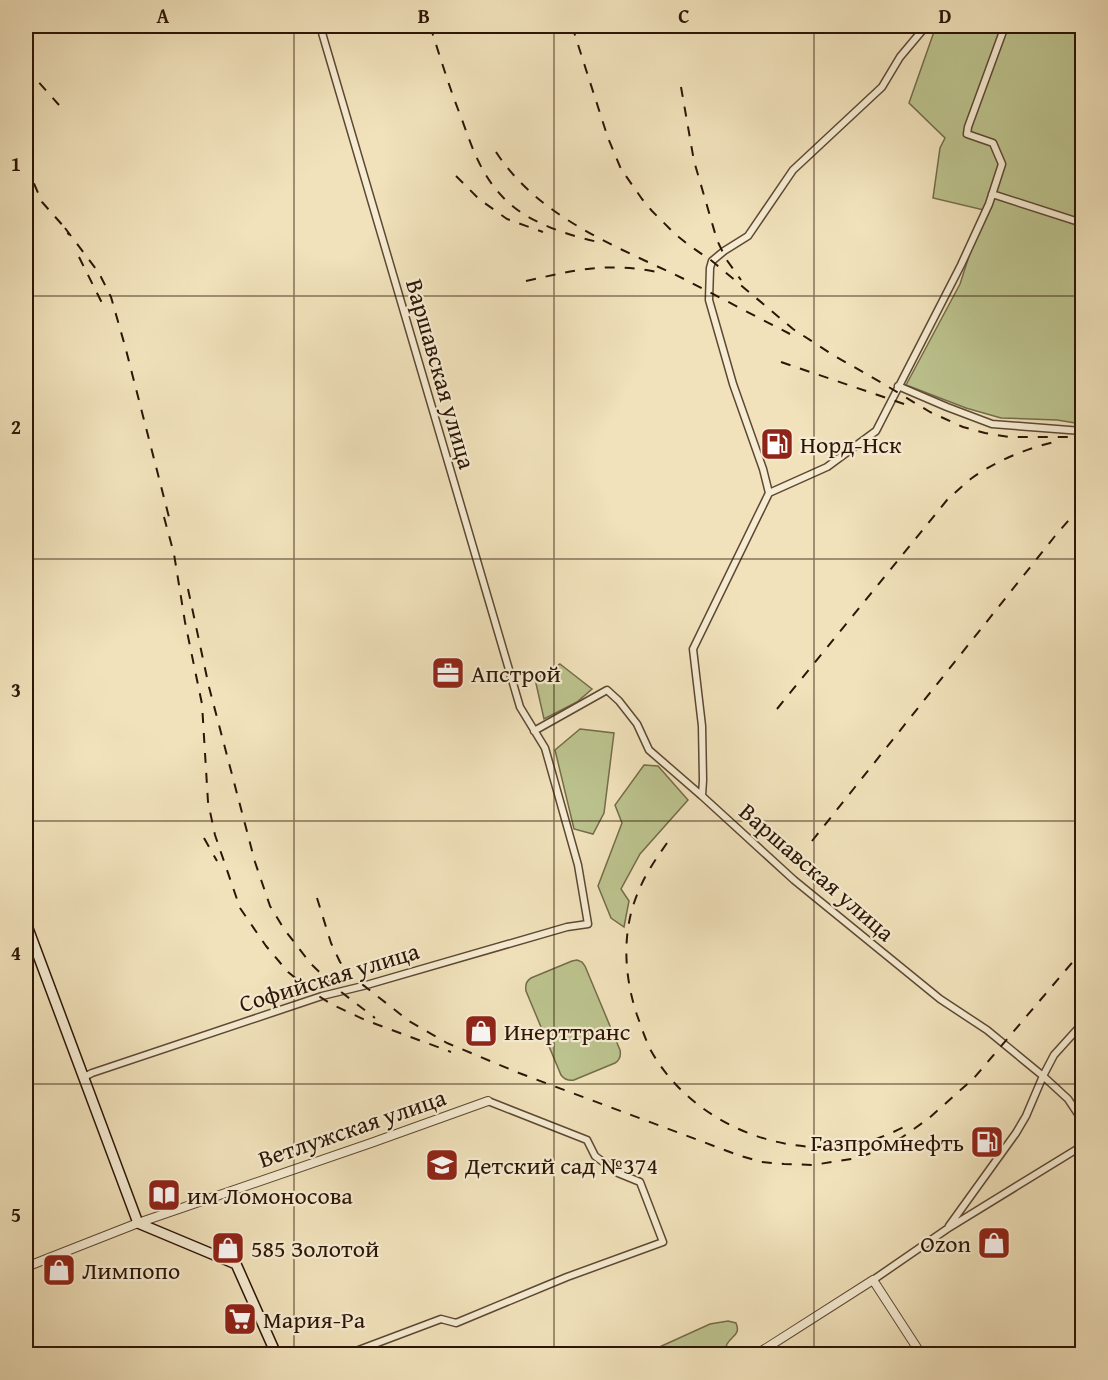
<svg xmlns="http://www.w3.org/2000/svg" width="1108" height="1380" font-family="'Gentium Book Plus',serif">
	<rect width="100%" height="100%" fill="#f1e2bb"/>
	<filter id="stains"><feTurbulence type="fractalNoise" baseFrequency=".00333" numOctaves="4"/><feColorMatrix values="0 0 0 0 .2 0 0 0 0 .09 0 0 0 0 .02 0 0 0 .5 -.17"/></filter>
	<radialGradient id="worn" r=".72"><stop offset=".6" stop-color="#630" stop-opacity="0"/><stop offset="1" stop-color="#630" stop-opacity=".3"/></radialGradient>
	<path fill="#bcc38e" stroke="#746c4a" stroke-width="1.5" d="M936,26H1082V424L1057,420L1001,418L966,408L906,385L960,284L984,210L933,198L940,148L945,138L909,103Z
		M560,664L592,689L577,702L544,719L535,679Z
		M580,729L614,733L604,813L593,834L574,829L555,750Z
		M644,765L658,766L688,800L640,854L621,889L629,901L624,927L611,918L598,886L622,823L615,805Z
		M577,960L582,962L585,966L620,1050C621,1055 620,1060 615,1063L574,1080C568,1081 564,1079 561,1075L526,991C525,985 526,981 531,978L572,961Z
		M728,1321L736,1323C741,1335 732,1335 727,1344C726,1346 725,1352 724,1354H644L710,1324Z"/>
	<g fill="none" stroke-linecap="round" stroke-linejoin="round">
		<defs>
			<path id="minor" d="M992,194L1082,223
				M898,386L947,407L992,424L1082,431
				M769,493L763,469L733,384L709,300L710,268L712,261L724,251L748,236L793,170L882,87L900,57L926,26
				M534,731L607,690L619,701L637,724L649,750L702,796L794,880L940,999L987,1030L1043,1076L1068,1099L1082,1120
				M702,796L703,780L702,726L693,649L769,493L827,467L876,431L961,265L989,204L1002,164L993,143L967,134L968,127L1005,26
				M84,1077L92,1073L322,996L363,986L567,927L588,924L578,865L545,748L520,707L320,26
				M949,1226L1016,1133L1026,1116L1043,1076L1054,1055L1082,1024
				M873,1280L947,1229L1082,1146
				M348,1354L441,1319L456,1323L567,1277L663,1242L640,1182L618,1173L595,1156L587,1140L488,1101"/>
			<path id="tertiary" d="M26,1267L138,1223L371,1143L488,1101
				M757,1354L873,1280L921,1354"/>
			<path id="secondary" d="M26,923L138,1223L236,1264L276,1354"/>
		</defs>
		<use href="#minor" stroke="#5d4832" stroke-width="9"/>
		<use href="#tertiary" stroke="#5d4832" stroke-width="10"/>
		<use href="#secondary" stroke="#2c1505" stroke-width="12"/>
		<use href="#minor" stroke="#f6ecd3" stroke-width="6"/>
		<use href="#tertiary" stroke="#f6ecd3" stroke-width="8"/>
		<use href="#secondary" stroke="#f6ecd3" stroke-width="9"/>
		<path stroke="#2c1505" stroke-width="2" stroke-dasharray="10 10" stroke-linecap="butt" d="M430,26C440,56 449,87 461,117C473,150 482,179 510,204C533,224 568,235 598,242
			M572,26L608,138L621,169L642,199L652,211L675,234L690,246L712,261L793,329L833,355L882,383L930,412L963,427L985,433L1009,437H1082
			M26,68L59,105
			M681,87L694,161L717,240L726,259L741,280
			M496,152C539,218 616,246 684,279C719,297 755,316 790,334
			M26,165L42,202L65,228L69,235
			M456,176L479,199L507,219L543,232
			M65,228L99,273L111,297L125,346L171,525
			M79,257L102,303
			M526,281C575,270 607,262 657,272
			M781,362L907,405
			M164,517L174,554L185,622L202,704L208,802L215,835L240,908L266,946L288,972L314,993L331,1004L365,1020L451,1052
			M188,589L209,687L255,862L270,906L284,929L311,964L336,988L375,1018
			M777,709L947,500C955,493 963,485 972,478C996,461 1025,449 1054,442
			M204,838L217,861
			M812,841L1055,536L1082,505
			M667,843C653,863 642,879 634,903C622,939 625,979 637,1015C641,1026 645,1038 650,1049C691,1124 787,1163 870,1141C883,1137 896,1131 908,1125
			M317,898L331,943L340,962L349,974L409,1021L447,1043L519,1073L738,1155L761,1162L784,1164L813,1165L857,1158L874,1152L901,1138L928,1119L974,1078L1082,951"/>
	</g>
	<path fill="none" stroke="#2c1505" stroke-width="1.5" stroke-opacity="0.55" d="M294,26V1354M554,26V1354M814,26V1354M26,296H1082M26,559H1082M26,821H1082M26,1084H1082"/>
	<defs>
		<symbol id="fuel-square" viewBox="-11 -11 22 22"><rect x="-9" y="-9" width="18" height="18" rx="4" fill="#8f2418" stroke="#f6ecd3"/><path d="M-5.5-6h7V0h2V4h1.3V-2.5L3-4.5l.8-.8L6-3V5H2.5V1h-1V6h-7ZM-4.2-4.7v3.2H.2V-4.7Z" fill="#fff"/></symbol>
		<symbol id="office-square" viewBox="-11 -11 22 22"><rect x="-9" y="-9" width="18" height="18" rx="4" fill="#8f2418" stroke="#f6ecd3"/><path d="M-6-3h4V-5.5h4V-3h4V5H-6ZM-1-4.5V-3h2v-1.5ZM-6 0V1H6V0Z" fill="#fff"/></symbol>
		<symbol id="shop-square" viewBox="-11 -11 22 22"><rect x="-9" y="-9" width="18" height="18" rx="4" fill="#8f2418" stroke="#f6ecd3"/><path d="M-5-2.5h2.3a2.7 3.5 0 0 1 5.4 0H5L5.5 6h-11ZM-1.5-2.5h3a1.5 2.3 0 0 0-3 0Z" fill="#fff"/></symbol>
		<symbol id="school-square" viewBox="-11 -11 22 22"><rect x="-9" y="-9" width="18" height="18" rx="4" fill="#8f2418" stroke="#f6ecd3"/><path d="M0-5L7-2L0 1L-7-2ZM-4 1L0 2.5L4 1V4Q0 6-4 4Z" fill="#fff"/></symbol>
		<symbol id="library-square" viewBox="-11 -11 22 22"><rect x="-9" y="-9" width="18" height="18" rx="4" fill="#8f2418" stroke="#f6ecd3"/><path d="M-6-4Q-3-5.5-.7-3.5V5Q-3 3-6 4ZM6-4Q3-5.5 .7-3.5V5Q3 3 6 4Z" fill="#fff"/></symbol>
		<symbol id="supermarket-square" viewBox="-11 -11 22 22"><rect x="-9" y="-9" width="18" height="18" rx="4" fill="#8f2418" stroke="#f6ecd3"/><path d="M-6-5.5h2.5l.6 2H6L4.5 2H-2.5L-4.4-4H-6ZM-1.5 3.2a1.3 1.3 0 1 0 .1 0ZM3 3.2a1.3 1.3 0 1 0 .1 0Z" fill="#fff"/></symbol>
	</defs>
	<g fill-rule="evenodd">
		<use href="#fuel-square" x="758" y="425" width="38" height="38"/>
		<use href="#office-square" x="429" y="654" width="38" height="38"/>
		<use href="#shop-square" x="462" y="1012" width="38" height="38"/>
		<use href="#fuel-square" x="968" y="1123" width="38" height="38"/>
		<use href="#school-square" x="423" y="1146" width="38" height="38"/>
		<use href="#library-square" x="145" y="1176" width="38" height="38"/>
		<use href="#shop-square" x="975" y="1224" width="38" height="38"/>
		<use href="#shop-square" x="209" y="1229" width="38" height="38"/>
		<use href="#shop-square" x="40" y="1251" width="38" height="38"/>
		<use href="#supermarket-square" x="221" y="1300" width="38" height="38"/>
	</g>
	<g text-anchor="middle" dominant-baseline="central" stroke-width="4.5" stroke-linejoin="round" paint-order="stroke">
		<g font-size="24" fill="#2c1505" stroke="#f6ecd3">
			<text transform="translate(441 374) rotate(74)">Варшавская улица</text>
			<text transform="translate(817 872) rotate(41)">Варшавская улица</text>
			<text transform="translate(329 977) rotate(-17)">Софийская улица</text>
			<text transform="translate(352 1128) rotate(-19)">Ветлужская улица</text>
		</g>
		<g font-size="24" fill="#2c1505" stroke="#f6ecd3" text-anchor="start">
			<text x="800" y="444">Норд-Нск</text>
			<text x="471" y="673">Апстрой</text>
			<text x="504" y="1031">Инерттранс</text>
			<text x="964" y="1142" text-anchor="end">Газпромнефть</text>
			<text x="465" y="1165">Детский сад №374</text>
			<text x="187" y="1195">им Ломоносова</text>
			<text x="971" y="1243" text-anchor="end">Ozon</text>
			<text x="251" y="1248">585 Золотой</text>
			<text x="82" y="1270">Лимпопо</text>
			<text x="263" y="1319">Мария-Ра</text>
		</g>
	</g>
	<rect width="1108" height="1380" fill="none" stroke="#f1e2bb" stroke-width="66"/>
	<rect x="33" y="33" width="1042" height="1314" fill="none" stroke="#2c1505" stroke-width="2"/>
	<g font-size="20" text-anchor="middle" font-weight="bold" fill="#2c1505">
		<text x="163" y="23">A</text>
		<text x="424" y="23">B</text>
		<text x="684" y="23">C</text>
		<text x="945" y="23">D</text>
		<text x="16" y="171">1</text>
		<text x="16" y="434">2</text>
		<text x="16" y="697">3</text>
		<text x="16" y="960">4</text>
		<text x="16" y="1222">5</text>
	</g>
	<rect width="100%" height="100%" filter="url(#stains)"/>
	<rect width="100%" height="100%" fill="url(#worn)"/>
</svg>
